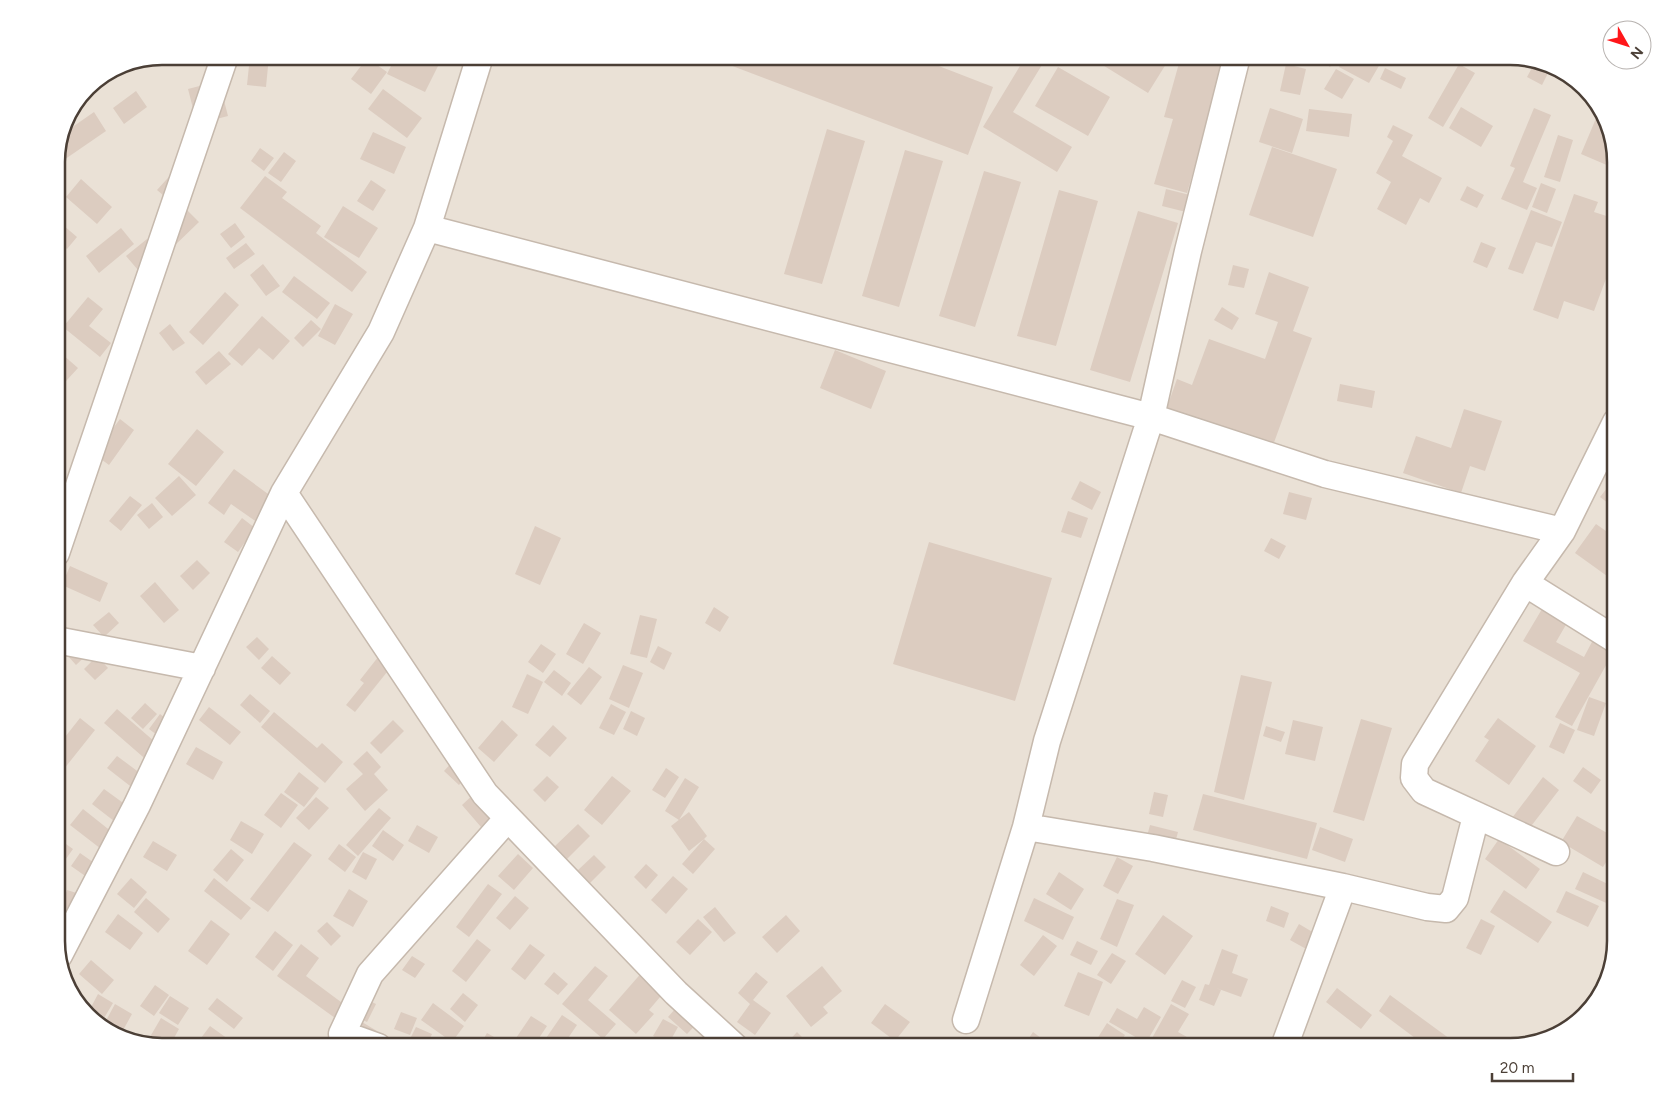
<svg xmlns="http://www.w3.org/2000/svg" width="1672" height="1103" font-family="Figtree,sans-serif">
	<rect width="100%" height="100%" fill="#f6f0e9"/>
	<path fill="#eae1d6" d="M162,56H1510L1568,74L1602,110L1616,162V941L1598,999L1562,1033L1510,1047H162L104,1029L71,994L56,947V156L64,121L88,87L122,64Z"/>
	<path fill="#dcccc0" d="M250,56H269L266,87L247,85Z
		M369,56H390L385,65Z
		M396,56H443L425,92L387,74Z
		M706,56H913L993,87L968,155Z
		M1026,56H1038L1045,60L1013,112L1072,147L1057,172L983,127Z
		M1088,56H1171L1148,93Z
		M1181,56H1227L1187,193L1154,184L1173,119L1164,117Z
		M1315,56H1338L1330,67Z
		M1345,56H1365L1380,64L1369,83L1339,67Z
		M367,58L387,72L371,94L351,79Z
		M1286,64L1306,69L1300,95L1280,91Z
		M1459,64L1475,73L1443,127L1428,118Z
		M1534,64L1550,69L1542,85L1527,77Z
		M1058,67L1110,97L1088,136L1035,106Z
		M1385,68L1406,78L1401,89L1380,79Z
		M1336,69L1354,79L1342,99L1324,89Z
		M219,81L228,116L197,124L188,89Z
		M94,83L97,87L80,98L88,87Z
		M383,89L422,118L407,138L368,109Z
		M136,91L147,107L124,124L113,108Z
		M1461,107L1493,126L1481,147L1449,128Z
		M1270,108L1303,119L1292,153L1259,142Z
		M1534,108L1551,115L1523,182L1537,188L1527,210L1501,199L1515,168L1510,166Z
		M1309,109L1352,114L1349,137L1306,131Z
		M94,112L106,131L58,164L56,156L61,135Z
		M1597,116L1604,119L1616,162V169L1581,154Z
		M1393,125L1413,135L1402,156L1442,178L1429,203L1420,198L1406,225L1377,209L1391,182L1376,173L1393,141L1387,137Z
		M827,129L865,141L822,284L784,274Z
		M373,132L406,147L394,174L360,159Z
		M1558,135L1573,140L1560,182L1544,177Z
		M1272,147L1337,169L1313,237L1249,215Z
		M260,148L274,158L264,171L251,161Z
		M905,150L943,161L899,307L862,296Z
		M284,152L296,161L281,182L268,173Z
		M176,169L170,201L157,190Z
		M984,171L1021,182L975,327L939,316Z
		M265,176L287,192L282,198L321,226L316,233L367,272L352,292L240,208Z
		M81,179L112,207L97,224L66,197Z
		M371,180L386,190L373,211L357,201Z
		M1541,183L1556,189L1547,213L1532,207Z
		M1467,186L1484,195L1477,208L1460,200Z
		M1166,189L1194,196L1190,213L1162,206Z
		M1059,190L1098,201L1056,346L1017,336Z
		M1574,194L1598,202L1594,212L1616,219V270L1610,268L1594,311L1564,301L1558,319L1533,310Z
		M343,206L378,228L359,258L324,237Z
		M184,207L199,222L170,250Z
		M1531,210L1562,222L1552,247L1536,242L1523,274L1508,269Z
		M1138,211L1178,223L1130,382L1090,370Z
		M56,219L77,237L67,249L56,240Z
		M235,223L245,237L231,248L220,234Z
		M121,228L134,244L99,273L86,256Z
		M147,239L158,254L138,270L126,256Z
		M1481,242L1496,248L1487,268L1473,262Z
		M246,243L255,254L234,269L226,258Z
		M263,264L280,286L266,296L250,275Z
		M1233,265L1249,269L1244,288L1228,285Z
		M1269,272L1309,287L1293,331L1312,338L1272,448L1165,413L1177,379L1192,385L1209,339L1265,359L1278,322L1255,314Z
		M294,276L330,303L317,319L282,292Z
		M225,292L239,305L203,345L189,332Z
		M88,297L103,309L89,326L111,343L100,357L63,327Z
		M335,304L353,314L335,345L318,336Z
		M1222,307L1239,318L1232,330L1214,320Z
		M262,316L290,341L273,360L259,348L242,366L228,354Z
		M311,320L321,329L303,347L294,338Z
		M170,324L185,343L173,351L159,333Z
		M835,350L886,371L871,409L820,388Z
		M219,351L231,364L206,385L195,372Z
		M62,354L78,368L56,392V360Z
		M1340,384L1375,391L1372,408L1337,401Z
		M1464,409L1502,421L1485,471L1470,466L1461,493L1403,473L1416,436L1451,448Z
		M120,419L134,430L109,465L94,454Z
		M197,429L224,452L196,486L168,464Z
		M234,469L275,499L258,523L231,504L224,515L208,503Z
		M179,476L196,495L172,516L155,498Z
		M1080,481L1101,492L1092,510L1071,499Z
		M1611,483L1616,486V509L1600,497Z
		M1289,492L1312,498L1306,520L1283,514Z
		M130,496L142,505L121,531L109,521Z
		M152,503L163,517L149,529L137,515Z
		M1068,511L1088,518L1081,538L1061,532Z
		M242,518L255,528L238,552L224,542Z
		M1596,524L1616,538V564L1607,576L1575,553Z
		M535,526L561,538L540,585L515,574Z
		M1271,538L1286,546L1279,559L1264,551Z
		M929,542L1052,578L1015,701L893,664Z
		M197,560L210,573L193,590L180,576Z
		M70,566L108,583L100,602L62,585Z
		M155,582L179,610L164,623L140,596Z
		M714,607L729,617L720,632L705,623Z
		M1542,609L1567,623L1556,642L1584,657L1593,640L1614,651L1572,726L1555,717L1580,673L1523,641Z
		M109,612L119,623L104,637L93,625Z
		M640,615L657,619L647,658L630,654Z
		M584,623L601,633L583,664L566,654Z
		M257,637L269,649L259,660L246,647Z
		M85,640L93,649L76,665L68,656Z
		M541,644L556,654L543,673L528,662Z
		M658,646L672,653L664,670L650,662Z
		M386,647L399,657L355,712L346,705L364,683L360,680Z
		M97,656L108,668L95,680L84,669Z
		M272,656L291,673L280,685L261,668Z
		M623,665L643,673L629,708L609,699Z
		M589,667L602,677L581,705L567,694Z
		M554,670L571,683L562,696L544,682Z
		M527,674L543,682L528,714L512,707Z
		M1241,675L1272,682L1244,800L1214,792Z
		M250,694L270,711L260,723L240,705Z
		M1589,697L1606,703L1594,736L1577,730Z
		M145,703L157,714L143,729L131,718Z
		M611,704L626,712L614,735L599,728Z
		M209,707L241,732L230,745L199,720Z
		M117,709L162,748L150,763L104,723Z
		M631,711L645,718L637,736L623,729Z
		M274,712L317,748L322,743L343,762L325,783L261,727Z
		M160,714L173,724L161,738L149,729Z
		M80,718L95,730L56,779V731L65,737Z
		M1498,718L1536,746L1509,785L1475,761L1489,740L1484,737Z
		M1361,719L1392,728L1364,821L1333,812Z
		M393,720L404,731L381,754L370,743Z
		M502,720L518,735L494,762L478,748Z
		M1293,720L1323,727L1315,761L1285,754Z
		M1560,723L1575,730L1564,754L1549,747Z
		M553,725L567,738L550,757L535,745Z
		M1266,726L1285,732L1281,742L1263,736Z
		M196,747L223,762L213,780L186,764Z
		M367,751L381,767L374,774L388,790L365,811L346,789L363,774L353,764Z
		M117,756L144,776L134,789L107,768Z
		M456,758L471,772L459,785L444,771Z
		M1583,767L1601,780L1591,794L1573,781Z
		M666,768L679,777L665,798L652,790Z
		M299,772L319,788L304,807L284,792Z
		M547,776L559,787L545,802L533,790Z
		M612,776L631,791L602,825L584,810Z
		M1543,777L1559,790L1525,834L1509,822Z
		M685,778L699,787L679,820L665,811Z
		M104,789L126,805L114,821L92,804Z
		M476,792L496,814L481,827L462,805Z
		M1154,792L1168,795L1163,817L1149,814Z
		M281,793L298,805L281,828L264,815Z
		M1203,794L1317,823L1307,859L1193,830Z
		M316,797L329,808L309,830L296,818Z
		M379,808L391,818L358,856L346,845Z
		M83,809L117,836L105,852L70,825Z
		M689,812L707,836L704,839L715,849L693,874L682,864L704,839L689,851L671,826Z
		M1577,816L1616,838V846L1603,867L1561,842Z
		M241,821L264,834L252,854L230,840Z
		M578,824L590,836L566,860L554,847Z
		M417,825L438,837L429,853L408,841Z
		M1150,825L1178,832L1174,847L1146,840Z
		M1320,827L1353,839L1345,862L1312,850Z
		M383,830L404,845L393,861L372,846Z
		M56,837L73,849L63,863L56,858Z
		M1499,839L1540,869L1526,889L1485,859Z
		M153,841L177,855L167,871L143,857Z
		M294,842L312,855L268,912L250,899Z
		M339,844L356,857L345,872L328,859Z
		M231,849L244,860L227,882L213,870Z
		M363,852L377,859L366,880L352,872Z
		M80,853L100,867L91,880L71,866Z
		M518,854L533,868L514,890L498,876Z
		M594,855L606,867L590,883L577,871Z
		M1117,857L1133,866L1118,894L1103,886Z
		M646,864L658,875L646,889L634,877Z
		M1059,872L1084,889L1071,910L1046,894Z
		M1583,872L1616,888V899L1613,906L1575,889Z
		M673,876L688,889L666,914L651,900Z
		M131,878L147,892L134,908L117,894Z
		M214,878L251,908L241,920L204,891Z
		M488,884L502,894L469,937L456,927Z
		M349,889L368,901L353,927L333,916Z
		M67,890L86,896L80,913L61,907Z
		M1504,890L1552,922L1538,943L1490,912Z
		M1566,891L1599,906L1588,927L1556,912Z
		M515,896L529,908L510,930L496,918Z
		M146,898L170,919L158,933L134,912Z
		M1034,898L1074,917L1063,940L1024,921Z
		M1117,899L1134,905L1117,947L1100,939Z
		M1271,906L1289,913L1284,928L1266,921Z
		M715,907L736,933L724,942L703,917Z
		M118,914L143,933L130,950L105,932Z
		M786,915L800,931L777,953L762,937Z
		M1163,915L1193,936L1165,975L1135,954Z
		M698,919L712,932L690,955L676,942Z
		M1481,919L1495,926L1481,955L1466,948Z
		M211,920L230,934L207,965L188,951Z
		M327,922L341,936L331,946L317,931Z
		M1299,924L1326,940L1317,955L1290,940Z
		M275,931L293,945L273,971L255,957Z
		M1043,935L1057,946L1034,976L1020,965Z
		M477,939L491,950L466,982L452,971Z
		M1077,941L1098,951L1091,965L1070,955Z
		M301,944L319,958L306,976L345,1005L335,1018L277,976Z
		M530,944L545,955L525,980L511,969Z
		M1222,949L1238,955L1232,973L1248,979L1241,997L1216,988L1221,990L1214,1006L1199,1000L1205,984L1209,985Z
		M1112,953L1126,961L1111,984L1097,975Z
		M412,956L425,964L415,978L402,970Z
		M91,960L114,980L102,994L79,974Z
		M595,966L608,976L588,1000L616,1024L603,1039L562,1004Z
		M822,966L842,991L823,1007L828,1013L811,1027L786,996Z
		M644,970L666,990L649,1010L654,1014L636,1034L609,1010Z
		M554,972L568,984L558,995L544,984Z
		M756,972L768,982L753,1000L771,1013L755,1035L737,1022L750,1004L738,993Z
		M1078,972L1103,982L1089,1016L1064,1006Z
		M1182,980L1196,987L1185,1008L1171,1001Z
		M155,985L169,995L154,1016L140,1006Z
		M1337,988L1372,1015L1361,1029L1326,1002Z
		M463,993L478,1005L465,1022L450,1009Z
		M98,994L113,1003L100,1025L85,1009L89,1011Z
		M1390,995L1461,1047H1427L1379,1011Z
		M170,996L189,1008L178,1025L159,1013Z
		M362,997L376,1004L367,1022L353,1015Z
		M217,998L243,1018L234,1029L208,1009Z
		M683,1000L702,1018L687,1034L668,1017Z
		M433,1003L464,1026L452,1042L421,1020Z
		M115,1004L132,1014L121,1034L102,1028Z
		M885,1004L910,1022L895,1041L871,1023Z
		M1171,1004L1189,1014L1178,1032L1196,1042L1194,1047H1163L1151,1040Z
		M1144,1007L1161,1017L1146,1043L1109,1022L1117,1008L1137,1019Z
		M401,1012L417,1018L410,1035L394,1029Z
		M562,1015L577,1025L562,1047H554L544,1041Z
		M531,1016L547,1026L533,1047H522L514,1041Z
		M161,1018L179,1029L169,1047H162L147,1042Z
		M357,1019L377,1031L369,1043L350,1030Z
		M663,1019L678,1027L668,1045L653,1036Z
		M1107,1023L1125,1035L1118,1047H1092Z
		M210,1026L235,1044L233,1047H204L198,1042Z
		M416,1027L432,1034L426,1047H406Z
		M797,1032L812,1047H783Z
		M1033,1032L1053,1047H1023Z
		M487,1033L512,1047H479Z
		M378,1034L400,1041L398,1047H373Z
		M1060,1037L1084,1047H1056Z
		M1199,1039L1220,1047H1196Z
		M615,1040L622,1047H609Z
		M1336,1040L1349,1047H1333Z"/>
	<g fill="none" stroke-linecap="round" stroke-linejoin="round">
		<defs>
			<path id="minor" d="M427,228L1151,417L1325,474L1562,531
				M284,493L485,794L676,993L735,1047
				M56,553L225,56
				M1525,583L1616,640
				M56,640L202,668
				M1026,827L1153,848L1343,887L1427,907L1446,909L1455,898L1476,816
				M1556,852L1424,791L1414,778L1415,764L1525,583L1562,531L1616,422
				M59,955L137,805L284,493L381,332L427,228L480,56
				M966,1020L1026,827L1047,741L1151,417L1188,251L1237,56
				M378,1047L342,1034L370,974L508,818
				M1284,1047L1343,887"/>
		</defs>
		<use href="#minor" stroke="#c6b9ad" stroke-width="29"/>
		<use href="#minor" stroke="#fff" stroke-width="26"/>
	</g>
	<path d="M0 0H1672V1103H0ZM162 65H1510A97 97 0 0 1 1607 162V941A97 97 0 0 1 1510 1038H162A97 97 0 0 1 65 941V162A97 97 0 0 1 162 65Z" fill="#fff" fill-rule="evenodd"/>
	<path fill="none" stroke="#4b3f36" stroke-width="2.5" d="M162 65H1510A97 97 0 0 1 1607 162V941A97 97 0 0 1 1510 1038H162A97 97 0 0 1 65 941V162A97 97 0 0 1 162 65Z"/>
	<g transform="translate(1627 45) rotate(129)"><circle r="24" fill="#ffffff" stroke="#b7b2af"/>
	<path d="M0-4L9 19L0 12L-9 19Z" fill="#ff171a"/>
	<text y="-8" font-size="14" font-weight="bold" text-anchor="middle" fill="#4b3f36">N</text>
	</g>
	<path d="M1492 1073v8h81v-8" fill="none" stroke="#4b3f36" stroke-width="2.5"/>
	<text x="1500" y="1073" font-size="15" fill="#4b3f36" stroke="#ffffff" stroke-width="4" paint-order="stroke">20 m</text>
</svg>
